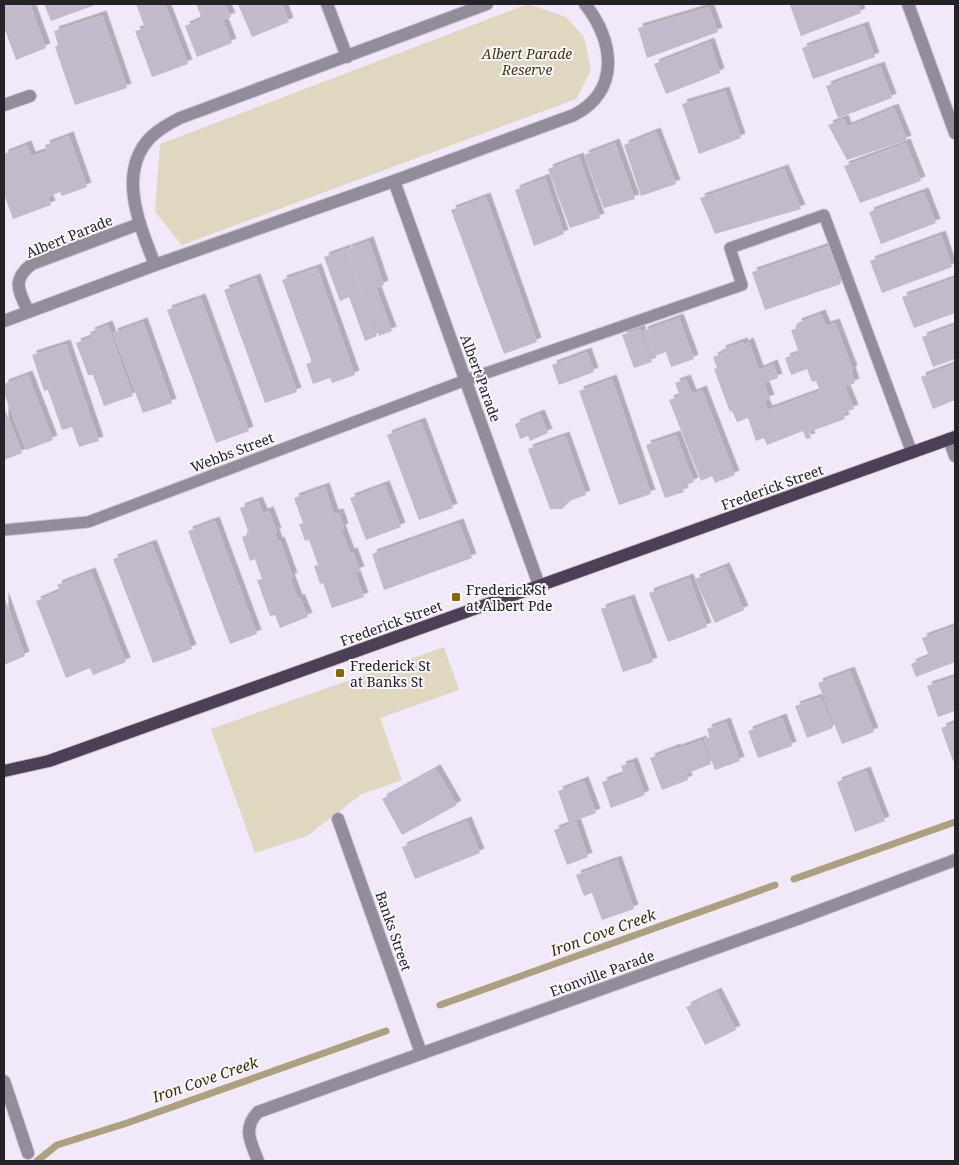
<svg xmlns="http://www.w3.org/2000/svg" width="959" height="1165" font-family="'Noto Serif',serif">
	<defs>
		<filter id="shadow"><feDropShadow dx="4.5" dy="-4.5" stdDeviation="0" flood-color="#0004"/></filter>
	</defs>
	<rect width="100%" height="100%" fill="#f1e8f9"/>
	<path fill="#e0d7c0" d="M528,4L566,17L584,37L591,70L576,99L182,245L155,212L160,144Z
		M444,647L459,690L380,718L402,780L362,794L307,836L255,853L211,729Z"/>
	<g fill="none" stroke-linecap="round" stroke-linejoin="round">
		<path stroke="#ada07e" stroke-width="7" d="M794,879L955,822
			M440,1005L775,885
			M37,1161L57,1145L127,1123L386,1031"/>
	</g>
	<path fill="#c2baca" filter="url(#shadow)" d="M4,4H30L46,48L16,60L4,27Z
		M44,4H98L51,21Z
		M136,4H165L188,64L152,77L135,31L145,28Z
		M196,4H225L231,17L223,20L232,43L197,57L185,26L202,19Z
		M238,4H282L289,22L252,37Z
		M793,4H858L861,13L801,36L790,5Z
		M709,7L718,32L647,58L638,28Z
		M102,15L127,88L75,105L55,47L58,45L54,31Z
		M864,26L875,57L813,79L802,48Z
		M710,42L720,73L666,94L654,64Z
		M880,66L892,98L838,118L826,86Z
		M725,91L741,138L699,154L682,104Z
		M894,108L907,140L847,160L828,125L844,119L847,127Z
		M656,132L676,184L641,196L624,145Z
		M69,136L87,187L62,196L60,192L48,197L51,205L13,219L4,194V154L27,145L31,156L47,151L45,145Z
		M615,143L635,199L604,208L584,155Z
		M906,143L921,181L860,203L844,166Z
		M579,157L600,218L570,228L548,169Z
		M784,169L801,209L715,234L700,198Z
		M545,178L564,234L534,246L515,190Z
		M924,192L936,223L881,244L869,212Z
		M486,197L537,342L504,354L451,210Z
		M941,235L952,267L882,293L870,261Z
		M369,241L384,285L376,288L392,331L379,336L347,249Z
		M828,246L841,284L765,310L752,272Z
		M346,249L377,336L365,341L349,297L340,301L324,257Z
		M317,268L355,375L332,383L330,378L313,384L306,364L312,362L282,280Z
		M256,278L297,392L265,403L224,290Z
		M955,278V313L914,328L902,297Z
		M201,298L249,431L216,443L167,310Z
		M821,314L826,326L835,323L853,370L851,371L855,383L845,387L854,409L843,413L845,419L809,432L811,438L806,439L803,431L767,445L764,438L756,441L748,418L737,422L732,411L730,412L714,369L717,368L713,357L722,354L721,350L743,342L744,345L749,342L759,370L773,364L778,378L764,383L770,399L764,401L768,410L820,391L816,381L812,382L807,369L791,375L785,358L799,353L791,330L798,328L797,323Z
		M679,318L694,359L671,367L666,352L652,357L643,331Z
		M143,322L172,403L143,413L113,333Z
		M108,325L133,396L104,406L93,375H88L76,343L92,337L90,332Z
		M955,325V359L933,367L922,337Z
		M640,329L652,362L634,368L622,335Z
		M66,344L99,441L79,447L72,427L62,430L48,390L44,391L32,355Z
		M587,352L594,372L559,385L552,365Z
		M955,364V400L933,409L921,377Z
		M28,375L53,440L26,450L4,393V384Z
		M612,379L651,494L619,505L579,391Z
		M686,379L692,394L702,390L735,475L715,483L712,476L701,481L669,400L680,396L675,383Z
		M4,407L22,453L4,460Z
		M540,414L548,433L530,441L528,436L520,439L515,424Z
		M421,422L453,508L419,520L387,435Z
		M676,435L694,482L682,487L684,492L665,498L646,445Z
		M565,436L586,495L566,502L567,504L562,509H550L528,449Z
		M385,485L401,527L366,540L350,498Z
		M325,487L334,514L339,513L344,528L341,529L350,553L353,552L360,571L355,572L364,597L332,608L323,583L320,584L314,566L318,565L309,540L305,541L299,524L303,523L294,498Z
		M258,501L263,513L269,511L277,532L275,533L278,542L280,541L293,577L290,578L298,599L300,598L308,617L280,628L275,615L270,616L257,580L262,579L255,559L250,561L242,537L249,534L240,508Z
		M215,521L257,634L230,644L188,531Z
		M459,523L472,558L384,590L372,554Z
		M152,544L192,649L153,663L113,559Z
		M725,567L744,610L715,623L695,579Z
		M91,572L126,662L93,675L90,668L66,678L36,601L60,591L57,585Z
		M689,578L707,627L668,642L649,593Z
		M4,596L25,656L4,665Z
		M630,599L653,662L623,672L601,609Z
		M955,626V662L916,677L911,664L929,656L922,638Z
		M850,671L874,732L842,744L818,683Z
		M955,677V711L938,717L927,686Z
		M821,697L833,728L807,738L795,706Z
		M782,718L792,746L758,758L748,731Z
		M726,722L740,761L715,770L704,739L710,737L707,729Z
		M955,723V761H953L941,728Z
		M702,740L711,764L686,774L688,780L662,790L650,758L676,748L679,755L677,749Z
		M633,762L645,795L611,808L602,782L624,774L621,766Z
		M436,769L457,805L402,835L382,799Z
		M866,771L885,821L855,832L837,782Z
		M584,781L596,813L569,823L558,791Z
		M467,821L480,853L415,879L402,847Z
		M576,822L588,857L567,865L554,830Z
		M617,860L634,909L602,920L592,893L584,896L576,875Z
		M717,992L736,1030L705,1045L686,1007Z"/>
	<g fill="none" stroke-linecap="round" stroke-linejoin="round">
		<defs>
			<path id="lane" d="M4,530L88,522L466,380L742,285L730,248L824,215L912,453"/>
			<path id="street" d="M327,4L347,57
				M908,4L955,133
				M4,105L30,96
				M394,181L539,585
				M155,265C140,226 116,172 151,137C159,129 170,123 180,118L487,4
				M28,311C19,291 11,280 32,264L139,224
				M4,321L155,265L394,181L574,115C621,91 614,40 585,4
				M949,439L955,456
				M338,819L421,1053
				M4,1081L28,1153
				M258,1161C251,1142 242,1129 258,1112L800,918L955,860"/>
			<path id="primary" d="M4,771L49,761L955,437"/>
		</defs>
		<use href="#lane" stroke="#ccc4d3" stroke-width="13"/>
		<use href="#street" stroke="#ccc4d3" stroke-width="14"/>
		<use href="#primary" stroke="#ccc4d3" stroke-width="14"/>
		<use href="#lane" stroke="#938c9a" stroke-width="11"/>
		<use href="#street" stroke="#938c9a" stroke-width="12"/>
		<use href="#primary" stroke="#4c3f56" stroke-width="12"/>
	</g>
	<g fill="#866904" stroke="#fbf7fe" stroke-width="2">
		<rect x="451" y="592" width="10" height="10" rx="2.5"/>
		<rect x="335" y="668" width="10" height="10" rx="2.5"/>
	</g>
	<g text-anchor="middle" dominant-baseline="central" stroke-width="4" stroke-linejoin="round" paint-order="stroke">
		<g font-size="14" font-style="italic" fill="#47380c" stroke="#fbf7fe">
			<text x="527" y="53">Albert Parade<tspan x="527" dy="16">Reserve</tspan></text>
		</g>
		<g font-size="14" fill="#252228" stroke="#fbf7fe">
			<text transform="translate(69 236) rotate(-22)">Albert Parade</text>
			<text transform="translate(481 378) rotate(70)">Albert Parade</text>
			<text transform="translate(232 452) rotate(-21)">Webbs Street</text>
			<text transform="translate(772 487) rotate(-20)">Frederick Street</text>
			<text transform="translate(391 623) rotate(-20)">Frederick Street</text>
			<text transform="translate(394 931) rotate(71)">Banks Street</text>
			<text transform="translate(602 973) rotate(-20)">Etonville Parade</text>
		</g>
		<g font-size="14" fill="#252228" stroke="#fbf7fe" text-anchor="start">
			<text x="466" y="589">Frederick St<tspan x="466" dy="16">at Albert Pde</tspan></text>
			<text x="350" y="665">Frederick St<tspan x="350" dy="16">at Banks St</tspan></text>
		</g>
		<g font-size="15" font-style="italic" fill="#3e2f02" stroke="#fbf7fe">
			<text transform="translate(603 932) rotate(-20)">Iron Cove Creek</text>
			<text transform="translate(205 1079) rotate(-19)">Iron Cove Creek</text>
		</g>
	</g>
	<rect width="959" height="1165" fill="none" stroke="#252228" stroke-width="10"/>
</svg>
